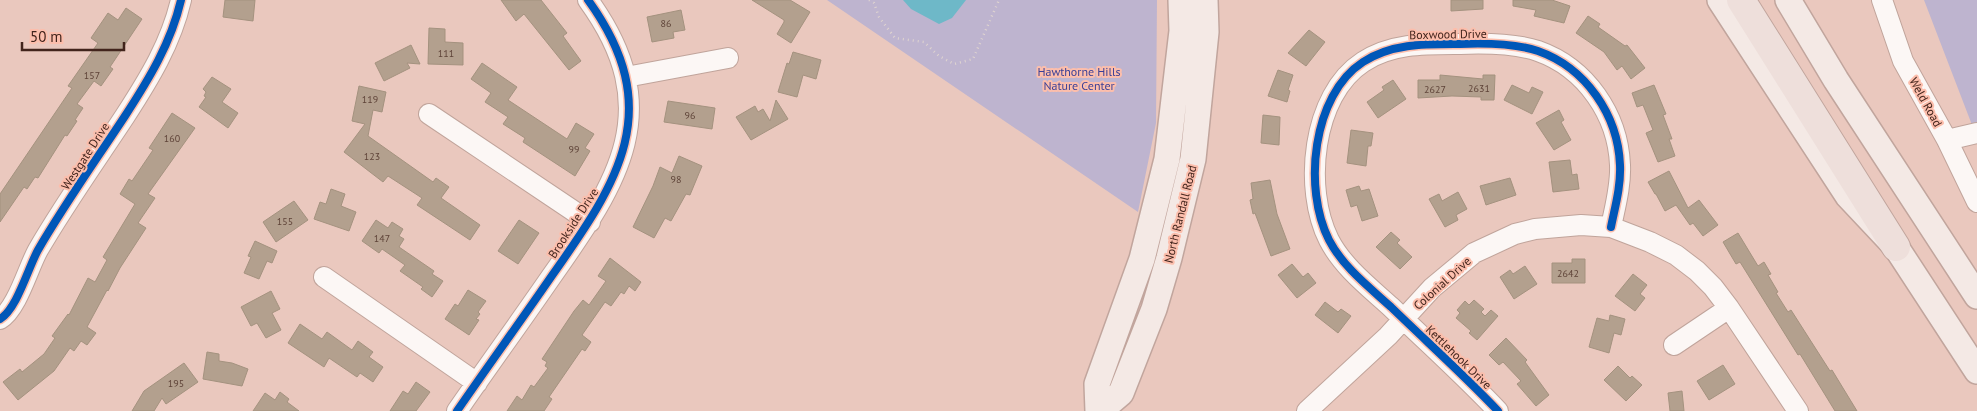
<svg xmlns="http://www.w3.org/2000/svg" width="1977" height="411" font-family="'PT Sans',sans-serif">
	<rect width="100%" height="100%" fill="#eac8be"/>
	<path fill="#beb4cf" d="M827,0H1157L1156,123L1138,212Z
		M1924,0H1977V138Z"/>
	<path fill="#6eb8c8" d="M903,0H966L952,18L939,24L911,9Z"/>
	<path fill="#b3a08e" stroke="#a4927f" d="M225,0H255L253,21L223,17Z
		M501,0H541L567,33L563,36L581,61L569,70L524,14L516,21Z
		M752,0H790L810,12L791,43L777,34L784,22V20Z
		M1451,0H1483V9L1451,11Z
		M1513,0H1552L1570,6L1564,23L1534,16L1536,10L1513,6Z
		M126,8L142,19L110,67L113,69L101,86L94,81L77,104L83,108L75,120L77,121L67,136L65,135L38,178L35,177L27,189L24,187L0,222V194L72,88L68,86L98,43L91,38L108,13L118,20Z
		M681,10L685,30L673,32L674,38L652,42L647,17Z
		M1588,16L1600,24L1598,27L1625,46L1627,45L1645,68L1631,79L1622,66L1617,70L1604,52L1576,33Z
		M429,28L445,29V42L463,43V65L428,64Z
		M1309,30L1325,42L1306,66L1288,53Z
		M411,45L420,64L407,63L410,68L384,81L375,63Z
		M793,52L821,60L816,79L803,75L797,97L778,92L787,63L789,64Z
		M482,63L517,87L508,100L567,139L576,123L594,134L585,148L590,151L575,176L523,142L525,138L503,124L508,117L485,102L491,93L471,79Z
		M1278,70L1293,75L1288,90L1290,91L1287,102L1268,96Z
		M1440,75L1483,79V75H1495L1494,100H1481V97L1452,96L1418,98V80H1440Z
		M212,77L231,89L222,102L238,113L228,128L199,107L206,97L204,96L206,92L203,89Z
		M1393,80L1406,99L1378,118L1367,102L1384,90L1382,87Z
		M1512,85L1529,93L1532,87L1543,92L1532,114L1504,100Z
		M1654,85L1666,114L1663,115L1672,139H1669L1675,156L1658,162L1646,133L1653,130L1643,105L1637,107L1632,93Z
		M359,86L386,92L382,112L373,110L368,136L433,182L436,178L449,187L441,198L480,225L470,240L417,205L422,198L388,176L383,182L344,152L365,124L352,121Z
		M776,100L788,119L751,140L736,117L755,106L758,112L763,109L770,121Z
		M668,101L715,108L712,129L664,122Z
		M1559,110L1564,120L1561,122L1571,140L1554,150L1536,123Z
		M172,113L195,128L148,194L155,198L138,223L146,228L120,268L108,291L107,290L87,327L96,333L87,345L81,341L74,351L70,348L54,371L18,400L3,382L20,369L22,372L44,354L55,338L52,336L68,314L69,315L88,278L95,282L107,260L103,257L135,204L120,194L129,179L132,181L153,150L149,148Z
		M1263,115L1280,117L1279,145L1261,143Z
		M1351,130L1373,133L1371,146H1368L1366,166L1347,163Z
		M679,156L702,166L690,195L686,194L671,221L665,218L654,238L633,227L653,186L660,167L672,173Z
		M1570,160L1572,175L1577,174L1579,189L1553,192L1549,162Z
		M1669,171L1688,208L1699,200L1718,225L1703,236L1693,223L1690,225L1676,205L1665,211L1656,194H1655L1648,182Z
		M1510,178L1516,195L1486,205L1480,186Z
		M1270,180L1277,214L1290,249L1271,256L1255,213L1253,214L1250,200L1253,199L1251,183Z
		M1359,186L1361,191L1369,189L1378,216L1362,221L1357,205L1351,207L1346,190Z
		M331,189L345,194L341,206L356,212L349,231L314,219L320,202L326,204Z
		M1458,192L1467,209L1456,215L1458,220L1445,227L1429,199L1439,194L1442,201Z
		M294,201L308,220L276,242L263,222Z
		M376,220L388,228L392,222L403,229L399,236L404,239L399,247L434,271L432,274L443,281L432,297L421,289L423,287L400,271L405,265L382,249L379,253L362,241Z
		M519,220L539,233L518,264L498,251Z
		M1391,232L1400,240L1397,243L1412,257L1400,269L1376,247Z
		M1738,233L1758,266L1764,262L1771,274L1768,275L1778,292L1776,293L1788,312L1791,310L1830,371L1832,370L1857,411H1835L1800,354L1798,355L1740,262L1736,264L1723,242Z
		M255,241L277,251L272,263L267,261L259,279L244,273L251,257L248,256Z
		M610,258L641,282L635,291L629,286L624,294L621,292L611,306L605,302L582,335L591,342L585,351L582,349L549,397L552,399L544,411H507L517,396L522,400L531,385L534,387L548,368L545,366L547,362L542,359L574,311L583,300L589,305L606,281L598,276Z
		M1572,259H1585V283H1552V263H1572Z
		M1292,264L1303,277L1308,273L1316,283L1297,298L1278,275Z
		M1525,266L1537,284L1514,299L1500,277L1510,270L1513,274Z
		M1633,274L1647,285L1640,294L1645,298L1635,311L1615,296Z
		M468,290L486,301L478,312L480,314L476,319L479,320L469,335L445,319L455,304L458,306Z
		M271,291L280,309L272,313L281,330L266,338L257,323L251,326L241,307Z
		M1474,300L1484,309L1481,312L1485,316L1491,310L1498,316L1477,340L1469,333L1471,331L1456,318L1460,313L1457,310L1465,301L1469,305Z
		M1325,302L1338,312L1341,309L1351,316L1338,333L1315,315Z
		M1610,315L1625,319L1621,335L1614,333L1609,353L1589,347L1597,318L1609,321Z
		M300,324L322,339L327,332L352,350L358,341L373,352L369,357L383,367L373,382L360,373L357,377L329,358L324,367L288,343Z
		M1506,338L1527,360L1525,362L1549,395L1536,406L1517,384L1521,381L1503,362L1499,365L1489,355Z
		M207,352L219,354V361L232,363L248,369L242,386L203,379Z
		M184,363L198,382L166,404L162,398L154,411H132L144,391Z
		M1723,365L1735,384L1709,400L1697,381Z
		M1618,366L1630,378L1632,376L1642,385L1626,401L1604,380Z
		M416,382L430,392L416,411H390L403,391L408,394Z
		M1682,391L1684,411H1670L1668,393Z
		M280,392L289,399L287,402L299,411H253L265,393L275,400Z"/>
	<g fill="none" stroke-linecap="round" stroke-linejoin="round">
		<defs>
			<path id="minor" d="M1882,0L1903,61L1947,140L1977,202
				M626,77L728,58
				M429,114L590,222
				M1947,140L1977,133
				M324,277L477,383
				M0,319C17,309 28,268 38,250C64,205 96,160 125,116C149,79 171,43 181,0
				M1674,345L1729,308
				M457,411C488,366 520,322 551,277C619,181 667,109 588,0
				M1307,411L1388,336L1432,288L1474,253L1515,234L1535,229L1581,225L1611,227L1650,242L1676,255L1697,271L1713,287L1729,308L1798,411
				M1498,411C1464,375 1427,342 1391,307C1369,287 1343,267 1329,240C1303,189 1312,95 1363,62C1392,43 1426,44 1460,44C1485,43 1514,43 1538,51C1586,68 1618,115 1620,165C1621,186 1615,207 1611,227"/>
			<path id="major" d="M1720,0L1848,196L1896,247L1977,371
				M1788,0L1836,80L1977,296
				M1098,411L1097,384L1142,259L1167,159L1182,31L1181,0
				M1100,411L1121,393L1154,309L1169,258L1193,159L1206,32L1205,0"/>
			<path id="highway" d="M1741,0L1896,247"/>
		</defs>
		<use href="#minor" stroke="#c0a49b" stroke-width="22"/>
		<use href="#major" stroke="#c1a59d" stroke-width="28"/>
		<use href="#highway" stroke="#c1a59d" stroke-width="30"/>
		<path stroke="#dfd4d0" stroke-width="2.5" stroke-dasharray="1 4" stroke-linecap="butt" d="M869,0L874,3L879,17L895,38L924,42L939,56L954,64L973,59L999,0"/>
		<use href="#minor" stroke="#fcf7f5" stroke-width="20"/>
		<use href="#major" stroke="#f4e9e5" stroke-width="25"/>
		<use href="#highway" stroke="#eedfdb" stroke-width="28"/>
		<defs>
			<path id="cycleway" d="M0,319C17,309 28,268 38,250C64,205 96,160 125,116C149,79 171,43 181,0
				M457,411C488,366 520,322 551,277C619,181 667,109 588,0
				M1498,411C1464,375 1427,342 1391,307C1369,287 1343,267 1329,240C1303,189 1312,95 1363,62C1392,43 1426,44 1460,44C1485,43 1514,43 1538,51C1586,68 1618,115 1620,165C1621,186 1615,207 1611,227"/>
		</defs>
		<use href="#cycleway" stroke="#fcbeac" stroke-width="11"/>
		<use href="#cycleway" stroke="#0057b8" stroke-width="8"/>
	</g>
	<g text-anchor="middle" dominant-baseline="central" stroke-width="4" stroke-linejoin="round" paint-order="stroke">
		<g font-size="10" fill="#5e4338">
			<text x="666" y="23">86</text>
			<text x="446" y="53">111</text>
			<text x="92" y="75">157</text>
			<text x="1479" y="88">2631</text>
			<text x="1435" y="89">2627</text>
			<text x="370" y="99">119</text>
			<text x="690" y="115">96</text>
			<text x="172" y="138">160</text>
			<text x="574" y="149">99</text>
			<text x="372" y="156">123</text>
			<text x="676" y="179">98</text>
			<text x="285" y="221">155</text>
			<text x="382" y="238">147</text>
			<text x="1568" y="273">2642</text>
			<text x="176" y="383">195</text>
		</g>
		<g font-size="12" fill="#42241c" stroke="#fcbeac">
			<text transform="translate(1448 34) rotate(-1)">Boxwood Drive</text>
			<text transform="translate(1926 102) rotate(61)">Weld Road</text>
			<text transform="translate(85 156) rotate(-57)">Westgate Drive</text>
			<text transform="translate(1180 214) rotate(-76)">North Randall Road</text>
			<text transform="translate(573 223) rotate(-57)">Brookside Drive</text>
			<text transform="translate(1442 283) rotate(-42)">Colonial Drive</text>
			<text transform="translate(1459 357) rotate(44)">Kettlehook Drive</text>
		</g>
		<g font-size="12" fill="#3a3f96" stroke="#fcbeac">
			<text x="1079" y="71">Hawthorne Hills<tspan x="1079" dy="14">Nature Center</tspan></text>
		</g>
	</g>
	<path d="M22 42v8h102v-8" fill="none" stroke="#42241c" stroke-width="2.5"/>
	<text x="30" y="42" font-size="15" fill="#42241c" stroke="#fcbeac" stroke-width="4" paint-order="stroke">50 m</text>
</svg>
